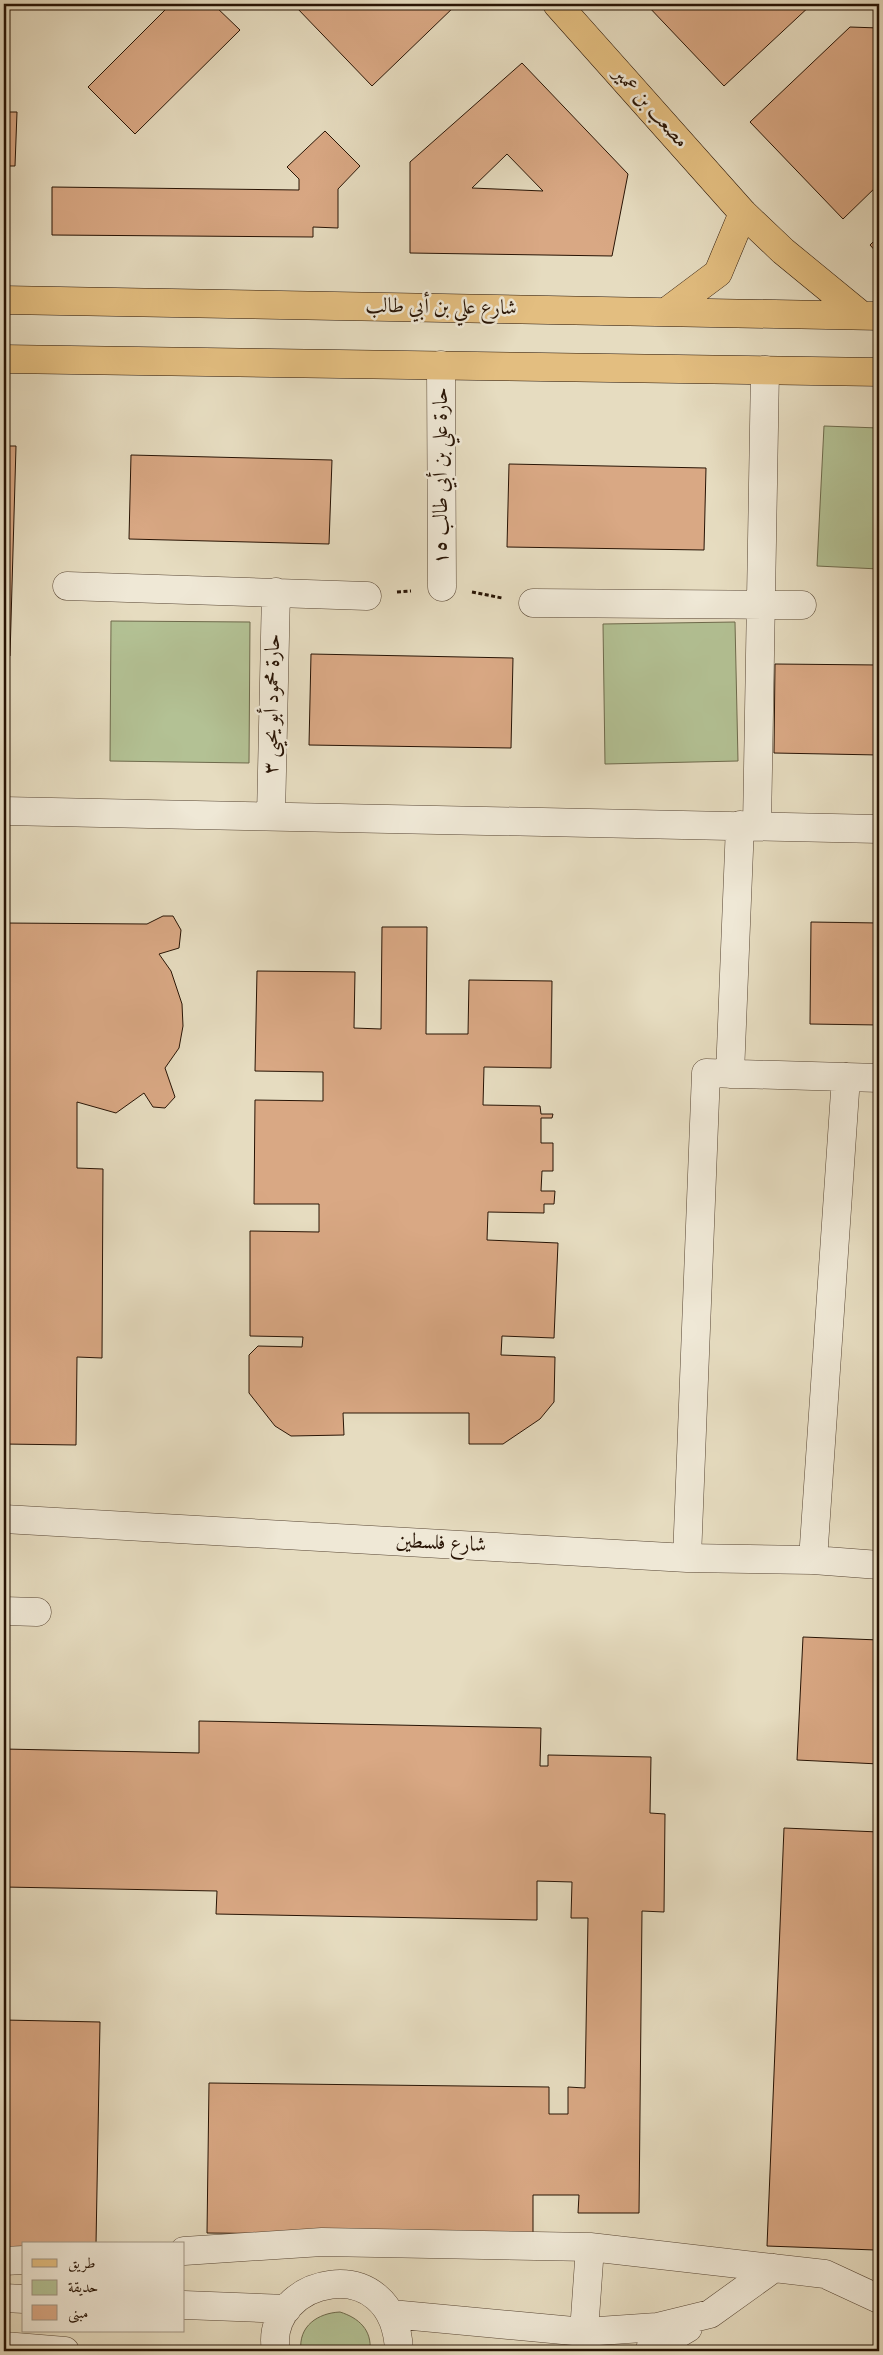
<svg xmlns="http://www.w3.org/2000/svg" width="883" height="2355" font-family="'Sorts Mill Goudy',Amiri,serif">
	<rect width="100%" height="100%" fill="#e6dcc0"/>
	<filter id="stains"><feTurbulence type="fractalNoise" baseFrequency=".004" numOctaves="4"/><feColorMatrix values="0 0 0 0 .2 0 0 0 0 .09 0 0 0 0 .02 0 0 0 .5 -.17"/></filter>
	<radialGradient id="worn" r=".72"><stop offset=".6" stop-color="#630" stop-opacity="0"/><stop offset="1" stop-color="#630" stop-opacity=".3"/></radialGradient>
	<path fill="#b3c194" stroke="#6e6a4c" d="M824,426L879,428V569L817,566Z
		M111,621L250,622L249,763L110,761Z
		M735,622L738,761L605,764L603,624Z
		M340,2312C359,2318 372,2330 370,2351H301C298,2326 318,2313 340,2312Z"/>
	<path fill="#d9a884" stroke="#281405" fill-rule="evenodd" d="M171,4H213L240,30L135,134L88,87Z
		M299,4H457L372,86L296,7Z
		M646,4H812L724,86Z
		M850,27L879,28V184L843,219L750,122Z
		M522,63L628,174L612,256L410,253V162ZM507,154L543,191L472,188Z
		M4,112H17L15,166H4Z
		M325,131L360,166L338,189V228L313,227V237L52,235V187L299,190V179L287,167Z
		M879,236V255L870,245Z
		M4,446H16L10,656H4Z
		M131,455L332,460L329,544L129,539Z
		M509,464L706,468L704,550L507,547Z
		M311,654L513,658L511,748L309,745Z
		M775,664L879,665V755L774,753Z
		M163,916H173L181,930L179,948L159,954L171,971L182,1004L183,1026L179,1048L165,1068L175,1097L165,1108L153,1107L144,1093L116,1113L77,1102V1168L103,1169L102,1358L77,1357L76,1445L4,1444V923L147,924Z
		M811,922L879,923V1025L810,1024Z
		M382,927H427L426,1034H468L469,980L552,981L551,1068L484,1067L483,1105L540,1106L541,1114H553L552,1118H541V1143H553V1171H542L541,1191H555L554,1204H544V1213L488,1212L487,1240L558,1243L554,1338L502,1336L501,1355L555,1357L554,1402L540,1419L503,1444H469V1413H343L344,1435L291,1436L275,1426L249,1393V1355L258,1346L302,1347L303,1337L250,1336V1231L319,1232V1204H254L255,1100L323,1101V1072L255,1071L257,971L355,972L354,1028L381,1029Z
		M803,1637L879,1640V1764L797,1760Z
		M199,1721L541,1728L540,1766H548V1755L651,1757L650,1813L665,1814L664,1912L642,1911L639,2213H578L579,2195H533V2236L207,2233L209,2083L549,2087V2114H568V2087L585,2088L588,1918H571L572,1882L537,1881V1920L216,1914L217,1891L4,1887V1749L199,1753Z
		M784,1828L879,1832V2136L875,2250L767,2246Z
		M4,2020L100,2022L96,2244H24V2252L4,2251Z"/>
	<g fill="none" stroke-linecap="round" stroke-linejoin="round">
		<defs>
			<path id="minor" d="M441,365L442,587
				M67,586L367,596
				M533,603L802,605
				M4,811L879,829
				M271,816L276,592
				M757,826L765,370
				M730,1074L740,825
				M4,1519L687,1558L813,1560L879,1565
				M687,1558L706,1073L879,1078
				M813,1560L846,1077
				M4,1611L37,1612
				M184,2251L322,2242L590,2247L825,2274L879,2299
				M4,2261L24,2260
				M4,2298L24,2299
				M184,2305L287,2309
				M391,2314L584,2332L657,2327L710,2314L774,2268
				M584,2332L590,2247
				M4,2346L65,2351
				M276,2351C263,2278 395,2247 399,2351
				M649,2351L688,2328"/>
			<path id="major" d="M557,4L743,213L783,251L861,315
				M4,300L879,316
				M666,312L718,273L743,213
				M4,359L879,372"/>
		</defs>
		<use href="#minor" stroke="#584634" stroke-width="29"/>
		<use href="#major" stroke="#281405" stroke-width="29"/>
		<path stroke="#281405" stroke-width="3" stroke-dasharray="4 2.5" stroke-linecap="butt" d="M397,592L411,591
			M472,592L502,598"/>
		<use href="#minor" stroke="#efe8d6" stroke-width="28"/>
		<use href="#major" stroke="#e3be80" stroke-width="28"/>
	</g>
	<g text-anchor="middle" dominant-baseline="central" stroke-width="5" stroke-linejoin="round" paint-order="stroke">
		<g font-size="21" fill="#281405" stroke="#efe8d6">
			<text transform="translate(650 108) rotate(48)">مصعب بن عمير</text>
			<text transform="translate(441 308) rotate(1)">شارع علي بن أبي طالب</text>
			<text transform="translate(442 476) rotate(-90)">حارة علي بن أبي طالب ١٥</text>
			<text transform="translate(273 704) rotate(-89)">حارة محمود أبو يحيى ٣</text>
			<text transform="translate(441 1544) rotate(3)">شارع فلسطين</text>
		</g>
	</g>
	<rect width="883" height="2355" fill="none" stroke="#e6dcc0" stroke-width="20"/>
	<rect x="5" y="5" width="873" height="2345" fill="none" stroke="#281405" stroke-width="2.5"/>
	<rect x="10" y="10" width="863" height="2335" fill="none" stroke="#281405"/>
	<rect x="22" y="2242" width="162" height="90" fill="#efe8d6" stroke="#9f9382"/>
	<rect x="32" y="2259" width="25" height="8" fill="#e3be80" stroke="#9f9382"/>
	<text x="68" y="2268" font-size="15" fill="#281405">طريق</text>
	<rect x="32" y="2280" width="25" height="15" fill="#b3c194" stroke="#9f9382"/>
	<text x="68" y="2292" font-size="15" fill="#281405">حديقة</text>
	<rect x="32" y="2305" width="25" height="15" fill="#d9a884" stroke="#9f9382"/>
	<text x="68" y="2318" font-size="15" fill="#281405">مبنى</text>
	<rect width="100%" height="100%" filter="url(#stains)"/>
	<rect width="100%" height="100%" fill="url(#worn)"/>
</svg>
